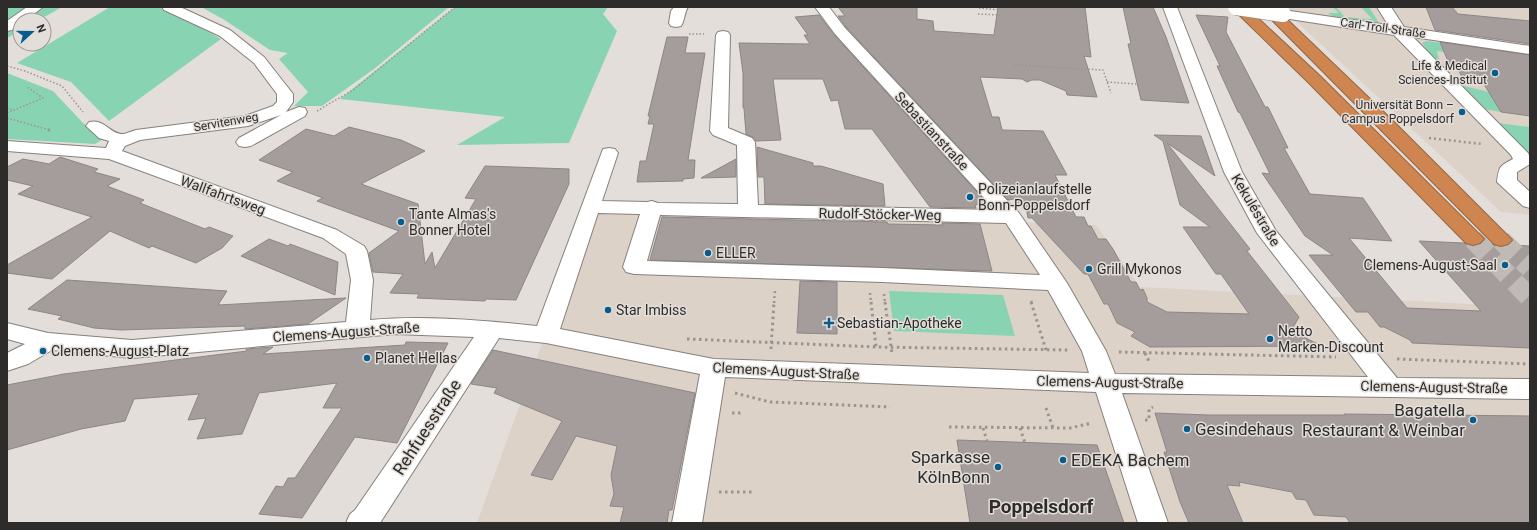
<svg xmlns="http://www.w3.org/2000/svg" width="1537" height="530" font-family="Roboto,sans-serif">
	<rect width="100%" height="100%" fill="#e3ded9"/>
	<path fill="#dcd2c8" d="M1285,7H1530V215L1501,212L1296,21Z
		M592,206L1096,225L1140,287L1530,307V523H477Z"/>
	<path fill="#88d4b2" d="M7,7H62L39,20H20V31L7,38Z
		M110,7H158L193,23L221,39L109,121L71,82L17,63Z
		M201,7H449L374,69L322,106H294L308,92L279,59L288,53L270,50L223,19Z
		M455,7H608L603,14L617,31L569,143L457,145L505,117L340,99Z
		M1332,7H1336L1345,17L1372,19L1361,7H1369L1379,23L1332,16L1328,13H1339Z
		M1426,41L1530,55V65L1437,51L1439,59L1433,58L1422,43Z
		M7,73L53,91L83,123L105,138L95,144L7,139Z
		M1460,85L1489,92L1501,112L1484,109Z
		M1497,123L1530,127V156L1528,153Z
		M889,291L1003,295L1015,336L894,331Z"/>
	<path fill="#a49d9b" stroke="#8d8684" d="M838,7H917V19L933,21L934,31L994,35L998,7H1085L1091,57L1084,56L1097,97L1067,95L1066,91L1040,80H1032L1027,82L1022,79L980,77L992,117H999L1002,130L1043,131L1067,175H1055L1076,217H1084L1088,226H1091L1098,239H1106L1113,249L1131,282H1136L1140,290L1143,289L1147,298V302L1167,312L1249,314L1221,274H1216L1183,227H1210L1180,205L1163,141L1154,135L1201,136L1215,176L1167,143L1250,249L1247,251L1299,317L1291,331L1322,346L1150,347L1131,336L1135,332L1117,323L1108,304H1104L1088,274H1084L1032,218H1028L1027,212L1014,199L1008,200L846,27L838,16H845Z
		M1123,7H1153L1166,37L1189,103L1141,100L1128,44H1131Z
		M1426,7H1452L1458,14L1530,21V44L1435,30Z
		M819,15L834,35L987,203L975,205L976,208L930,207L872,129H845L838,100L831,101L823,79H773L781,140L756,141L753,137L746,134L744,108H743V73L739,43L810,44L804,35H808L795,17Z
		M1196,15L1228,17L1226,32L1265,107H1268L1288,148H1284L1310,194L1363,198L1392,241L1349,238L1407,308L1481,311L1419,241L1464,243L1473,246L1481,244H1492L1501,247L1509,245L1530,246V348L1412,343L1410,340L1384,327H1380L1368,312H1356L1309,255H1333L1305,236L1262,173L1270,174L1240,113L1238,112L1217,66H1220Z
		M667,37H688L685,53H705L688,160H695L694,178L683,179V181L637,182L640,161H646L654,124H648L650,116H648Z
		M1440,42L1530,55V116L1501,112L1482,81L1463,79L1457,67L1450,66Z
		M349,127L401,140L425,151L361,184L418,204L425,264L432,252L435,268L476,199L465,198L485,166L569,169V184L516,300L486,299L485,301L417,298L419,294L390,293L403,274L373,272L369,253L399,231L317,201L323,198L277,181L293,172L259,160L306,129L334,136Z
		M757,147L813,163V166H821L883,184L885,206L765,204L764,177H758Z
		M60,157L98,169L94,172L120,179L107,186L144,200L140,203L205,229L209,227L233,236L222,248L196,263L152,246L149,248L110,231L52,279L7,273V265L92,217L18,194L33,186L7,180V167L23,159L49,164Z
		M736,159V177L701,178Z
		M662,217L887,222L888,224L943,225L942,223L980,224L992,271L650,260Z
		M269,239L288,246L290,244L338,262L335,295L241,256Z
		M67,280L227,291L218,305L346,298L308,324L245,329V326L121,330L94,328L58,319L62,316L28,309Z
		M800,281L837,282V334L797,333Z
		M406,342L448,343L397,443L355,437L302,518L259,514L276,486L283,487L288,478H295L342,408H323L337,383L259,393L242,434L197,439L206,418L188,420L199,394L134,399L125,421L81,429L7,450V385L64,374L247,351L246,349L273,347L263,354L405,345Z
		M493,350L695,393L672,510H669L667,523H620L624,507L610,506L614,494L611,475L617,446L576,436L552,480L531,475L562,421L494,393L497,388L471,384Z
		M1155,413L1208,415H1345L1344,414L1530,416V523H1350L1346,517L1314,515L1306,500L1296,499L1292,492L1239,482L1240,486L1227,485L1243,523H1189L1180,502L1164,452H1167Z
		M957,440L1097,445L1124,523H970Z"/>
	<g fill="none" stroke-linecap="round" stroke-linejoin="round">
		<path stroke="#bfbab6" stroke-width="20" stroke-dasharray="20 10" stroke-linecap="butt" d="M1473,239L1530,298
			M1501,240L1530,268"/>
		<defs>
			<path id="minor" d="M27,7H43L26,20H20V24L12,30L7,31V21Z
				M162,7H180L230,30L264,57L293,94V102L286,112L299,107L305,108L307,112L305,116L251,146L245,147L239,146L236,142L239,138L281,115L248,126L140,140L125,146L122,151L337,230L364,246L367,251L373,280L370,320C425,315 482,320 537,326L603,149L609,148L615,149L618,153L602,201L647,202L652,201L658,203L738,204L737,145L713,135L710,131L716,35L718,32L723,31L728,32L730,35L728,128L752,138L755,142L758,205L995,210L835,34L815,7H829L845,28L1019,213L1067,283L1106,351L1115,374L1368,377L1257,233L1224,172L1163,7H1177L1242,172L1276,231L1397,378L1530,379V399L1122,393L1168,523H1138L1096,392L725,377L702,523H672L700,374L546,343L499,338L380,523H346L350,514L355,510L474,337L395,334L132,358L52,350L28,364L7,371V353L25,344L7,339V323L48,333L132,340L346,322L351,280L346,254L323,238L109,159L7,151V141L106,148L109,141L99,138L86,126L89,122C105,118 110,135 124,134C128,133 132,131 136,130L245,116L273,106L277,102V94L254,63L220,36L164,10ZM598,213L640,214L623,267L626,272L634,274L882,282L1048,290L1082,351L1089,373L714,359L560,329ZM660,215L1006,223L1040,275L882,268L647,261Z
				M674,7H688C684,13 685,20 681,26L676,27L671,26L669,23L671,11Z
				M1377,7H1391L1404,27L1530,46V54L1413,37L1528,153L1530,157V164L1517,172V180L1530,192V208L1523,206L1497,182C1499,167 1499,166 1513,159L1511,155L1394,35L1283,18L1278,17L1276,14L1278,11L1283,10L1388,25Z"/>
			<path id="highway" d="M1231,7H1246L1320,76L1480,235L1484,239L1480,243L1473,245L1466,243L1308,82Z
				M1259,7H1274L1392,120L1512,240L1508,244L1501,246L1494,244Z"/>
		</defs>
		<use href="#minor" stroke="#85807c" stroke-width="2"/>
		<use href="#highway" stroke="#966642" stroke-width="2"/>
		<path stroke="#989591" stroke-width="1.5" stroke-dasharray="1.5 2" stroke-linecap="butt" d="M979,8L1001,10
			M978,14L1000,15
			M689,34H704
			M1015,65L1103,70L1111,93
			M7,66L25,71L62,86L83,112
			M1107,82L1137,84
			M7,108L14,110
			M317,111L353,90L455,7
			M7,113L43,98L26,86
			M7,118L50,130"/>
		<path stroke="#989591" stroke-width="2.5" stroke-dasharray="2 3" stroke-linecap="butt" d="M48,130H50
			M1429,138L1482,144
			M870,293L871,303
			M884,294L885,303
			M1031,301L1032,303
			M774,303L775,291"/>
		<path stroke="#989591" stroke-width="3" stroke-dasharray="2.5 3.5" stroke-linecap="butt" d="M871,302L876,347
			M885,302L892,354
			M1031,302L1046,350
			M687,339L876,347L1068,350
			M771,349L774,302
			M1119,352L1336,357
			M1145,353L1149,361
			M1397,359L1530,364
			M735,393L770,402L890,407
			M1046,408L1053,428
			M732,413H744
			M1145,420H1149V409L1153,407
			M949,427L1070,428L1092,423
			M983,428L987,441
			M1020,428L1025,443
			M719,492H753"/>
		<use href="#minor" fill="#fff" fill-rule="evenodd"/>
		<use href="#highway" fill="#ce854f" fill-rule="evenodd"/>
		<defs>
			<path id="minor-bridge" d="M1236,7L1283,14"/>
		</defs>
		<use href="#minor-bridge" stroke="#85807c" stroke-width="17" stroke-linecap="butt"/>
		<use href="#minor-bridge" stroke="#fff" stroke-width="16"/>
	</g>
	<g fill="#075b8d" stroke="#e3ded9" stroke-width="1.5">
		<circle cx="1495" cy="73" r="4"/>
		<circle cx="1462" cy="112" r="4"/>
		<circle cx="970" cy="197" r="4"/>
		<circle cx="401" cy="222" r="4"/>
		<circle cx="708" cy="253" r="4"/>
		<circle cx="1505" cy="265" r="4"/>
		<circle cx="1089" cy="269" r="4"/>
		<circle cx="608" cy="310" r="4"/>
		<path d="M827 317h4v4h4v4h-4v4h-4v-4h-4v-4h4z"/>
		<circle cx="1270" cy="339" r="4"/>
		<circle cx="43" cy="351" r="4"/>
		<circle cx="367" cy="358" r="4"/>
		<circle cx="1473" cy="420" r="4"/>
		<circle cx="1187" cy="429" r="4"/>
		<circle cx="1063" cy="460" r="4"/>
		<circle cx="998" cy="467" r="4"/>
	</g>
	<g text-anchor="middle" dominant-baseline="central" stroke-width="3" stroke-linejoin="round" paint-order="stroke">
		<g font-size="12" fill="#2d2c2a" stroke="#e3ded9">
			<text transform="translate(1383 28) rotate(8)">Carl-Troll-Straße</text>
			<text transform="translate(226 122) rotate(-10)">Servitenweg</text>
		</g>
		<g font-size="12" fill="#2d2c2a" stroke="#e3ded9" text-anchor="end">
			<text x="1487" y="66">Life &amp; Medical<tspan x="1487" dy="14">Sciences-Institut</tspan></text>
			<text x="1454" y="105">Universität Bonn –<tspan x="1454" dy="14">Campus Poppelsdorf</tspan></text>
		</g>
		<g font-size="14" fill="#2d2c2a" stroke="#e3ded9">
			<text transform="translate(932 131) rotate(47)">Sebastianstraße</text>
			<text transform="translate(223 195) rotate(20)">Wallfahrtsweg</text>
			<text transform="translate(1256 210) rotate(59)">Kekuléstraße</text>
			<text transform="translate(880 214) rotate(1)">Rudolf-Stöcker-Weg</text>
			<text transform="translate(346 332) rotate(-4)">Clemens-August-Straße</text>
			<text transform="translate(786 371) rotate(3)">Clemens-August-Straße</text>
			<text transform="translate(1110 382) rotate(1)">Clemens-August-Straße</text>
			<text transform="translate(1434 387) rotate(1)">Clemens-August-Straße</text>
		</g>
		<g font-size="14" fill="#2d2c2a" stroke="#e3ded9" text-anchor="start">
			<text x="978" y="189">Polizeianlaufstelle<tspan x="978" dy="16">Bonn-Poppelsdorf</tspan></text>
			<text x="409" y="214">Tante Almas's<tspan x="409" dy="16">Bonner Hotel</tspan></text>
			<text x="716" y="253">ELLER</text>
			<text x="1497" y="265" text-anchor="end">Clemens-August-Saal</text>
			<text x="1097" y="269">Grill Mykonos</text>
			<text x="616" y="310">Star Imbiss</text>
			<text x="837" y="323">Sebastian-Apotheke</text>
			<text x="1278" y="331">Netto<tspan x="1278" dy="16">Marken-Discount</tspan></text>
			<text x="51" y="351">Clemens-August-Platz</text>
			<text x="375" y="358">Planet Hellas</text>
		</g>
		<g font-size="17" fill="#2d2c2a" stroke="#e3ded9" text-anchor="end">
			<text x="1465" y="410">Bagatella<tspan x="1465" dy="20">Restaurant &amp; Weinbar</tspan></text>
			<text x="1195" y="429" text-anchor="start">Gesindehaus</text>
			<text x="990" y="457">Sparkasse<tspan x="990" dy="20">KölnBonn</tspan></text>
			<text x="1071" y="460" text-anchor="start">EDEKA Bachem</text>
		</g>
		<g font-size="17" fill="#2d2c2a" stroke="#e3ded9">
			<text transform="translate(427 427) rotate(-57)">Rehfuesstraße</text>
		</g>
		<g font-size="19" font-weight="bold" fill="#2d2c2a" stroke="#e3ded9">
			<text x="1041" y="506">Poppelsdorf</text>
		</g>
	</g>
	<rect width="1537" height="530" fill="none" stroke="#2d2c2a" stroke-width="16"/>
	<g transform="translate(32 32) rotate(69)"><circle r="19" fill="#e3ded9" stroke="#9a9793"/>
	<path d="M0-3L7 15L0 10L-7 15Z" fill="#075b8d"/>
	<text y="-6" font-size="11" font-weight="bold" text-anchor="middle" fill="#2d2c2a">N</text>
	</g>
</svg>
